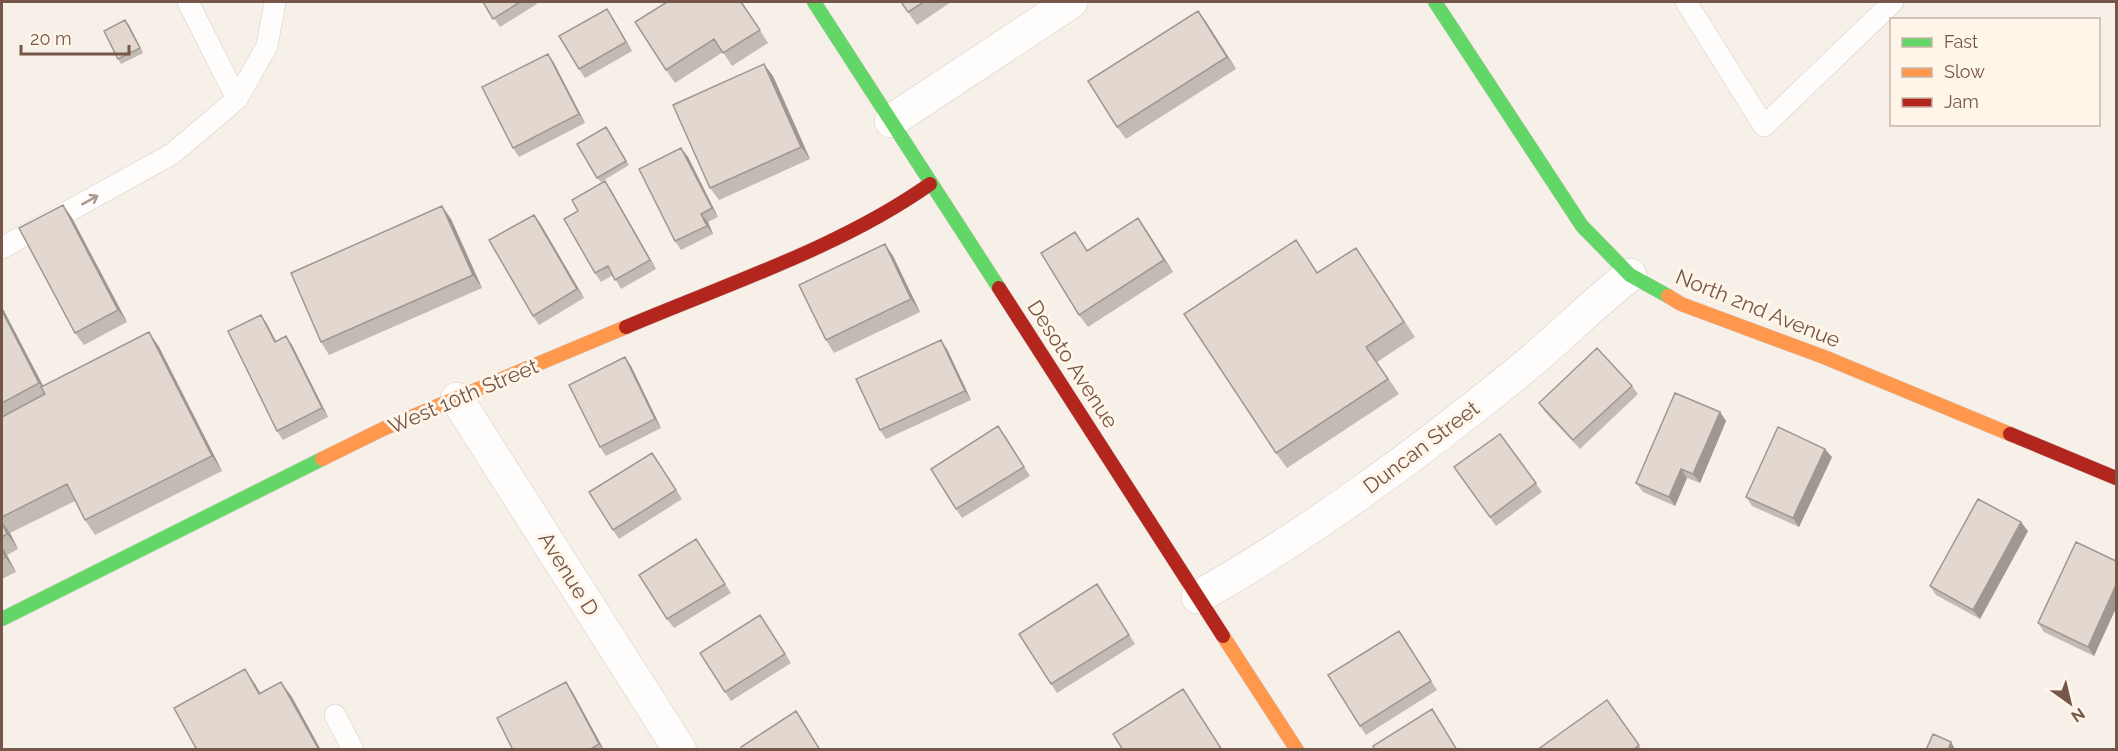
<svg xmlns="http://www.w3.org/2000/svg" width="2118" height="751" font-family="Raleway,sans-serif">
	<rect width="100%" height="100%" fill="#f7f0e9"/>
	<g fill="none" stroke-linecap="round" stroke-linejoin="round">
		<defs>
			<path id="lane" d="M188,2L237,99
				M1686,2L1764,126L1893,2
				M2,248L172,154L237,99L267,46L275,2
				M335,715L353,750"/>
			<path id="street" d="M891,121L1071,2
				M457,399L680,750
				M1198,597C1311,533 1416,455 1517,373C1556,342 1590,306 1630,275"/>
			<path id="fast" d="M814,2L999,288
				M1435,2L1582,226L1630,275L1668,296
				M2,619L322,459"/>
			<path id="slow" d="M1668,296L1681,304L1824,357L2010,434
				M322,459L385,428L626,327
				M1223,636L1297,750"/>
			<path id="jam" d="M999,288L1223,636
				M626,327C727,284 841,247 930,184
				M2010,434L2116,478"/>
		</defs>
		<use href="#lane" stroke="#d5ccc6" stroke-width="22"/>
		<use href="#street" stroke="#d5ccc6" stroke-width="34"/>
		<use href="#fast" stroke="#d6ccc6" stroke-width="15"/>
		<use href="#slow" stroke="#d6ccc6" stroke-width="15"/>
		<use href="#jam" stroke="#d6ccc6" stroke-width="15"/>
		<use href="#lane" stroke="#fefdfc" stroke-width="21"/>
		<use href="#street" stroke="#fefdfc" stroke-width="33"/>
		<use href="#fast" stroke="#63d668" stroke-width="14"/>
		<use href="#slow" stroke="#ff974d" stroke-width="14"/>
		<use href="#jam" stroke="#b3261e" stroke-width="14"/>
	</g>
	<path fill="#c3bab3" d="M483,2H535L537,4L500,27Z
		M667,2H742L768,43L732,66L723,52L675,83L666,70Z
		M901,2H951L917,25Z
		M1198,11L1236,69L1126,139L1117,127Z
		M613,18L632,51L585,78L579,69Z
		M129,25L143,53L121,64L118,59Z
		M548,54L554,63L585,123L519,157L513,148Z
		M773,76L810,159L719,200L710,188Z
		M609,131L629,165L601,182L597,178Z
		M681,148L688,157L718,217L708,222L713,234L681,250L675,241Z
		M605,181L611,190L656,269L621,289L613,275L601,282L595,273L578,211Z
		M63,205L72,218L127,322L84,345L75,333Z
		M442,206L451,219L482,288L329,355L321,342Z
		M540,223L584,298L539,325L533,316Z
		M1147,231L1173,272L1088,327L1079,315L1088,250Z
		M885,244L893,256L920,312L834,353L826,340Z
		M1366,263L1415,337L1377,362L1399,394L1287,468L1276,453L1318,272Z
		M2,307L43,386L149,332L159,347L222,471L95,535L85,520L75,501L10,533L18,549L7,555L16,572L2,579Z
		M261,315L267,324L276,341L286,336L292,345L328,417L283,440L277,431Z
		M947,349L971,400L886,439L880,430Z
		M625,357L631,366L661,428L606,456L600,447Z
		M1632,386L1638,394L1580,449L1545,412L1539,403Z
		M1720,412L1726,421L1700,483L1687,478L1675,506L1643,492L1636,483Z
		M1500,434L1542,492L1496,526L1454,467Z
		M1005,435L1030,476L962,518L956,509Z
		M652,453L682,499L619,539L613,530Z
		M1832,457L1799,527L1752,506L1746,497Z
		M2028,531L1980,619L1936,595L1930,586Z
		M696,539L731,593L674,628L667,619Z
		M2116,561V608L2094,656L2044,632L2038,623Z
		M1103,593L1135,644L1057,693L1051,684Z
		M766,623L791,663L731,701L725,692Z
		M1399,631L1437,690L1366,735L1360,726Z
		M566,682L572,691L604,750H513Z
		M1607,700L1642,750H1537Z"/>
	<path fill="#9f9792" d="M607,9L613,18L632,51L626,42Z
		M1198,11L1207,23L1236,69L1227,57Z
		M125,20L129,25L143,53L140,48Z
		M548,54L554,63L585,123L579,114Z
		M764,64L773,76L810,159L801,147Z
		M681,148L688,157L718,217L712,208Z
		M605,181L611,190L656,269L650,260Z
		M63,205L72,218L127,322L118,310Z
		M442,206L451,219L482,288L473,275Z
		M701,214L708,222L713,234L707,226Z
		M534,215L540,223L584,298L577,289Z
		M1138,218L1147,231L1173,272L1164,260Z
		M885,244L893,256L920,312L911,299Z
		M2,307L48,395L39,383L2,311Z
		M261,315L267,324L281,351L275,342Z
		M149,332L159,347L222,471L212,456Z
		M286,336L292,345L328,417L322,408Z
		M941,340L947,349L971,400L965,391Z
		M625,357L631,366L661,428L655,419Z
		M1720,412L1726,421L1700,483L1693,474Z
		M1825,449L1832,457L1799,527L1793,518Z
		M1681,469L1687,478L1675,506L1669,497Z
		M2,522L10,533L18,549L7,534Z
		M2021,522L2028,531L1980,619L1973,610Z
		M2,547L7,555L16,572L5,557L2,550Z
		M2116,585V608L2094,656L2088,647Z
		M245,669L255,684L270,709L259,694Z
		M281,682L292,697L321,750H319Z
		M566,682L572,691L604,750L599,744Z
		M1951,742L1954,747L1953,750H1948Z"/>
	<path fill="#e3d8d0" stroke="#9f9792" stroke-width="1.5" d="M483,2H520L493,19Z
		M667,2H741L760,30L723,53L714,39L666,70L635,22Z
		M901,2H924L908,12Z
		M607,9L626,42L579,69L559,36Z
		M1198,11L1227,57L1117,127L1088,81Z
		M125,20L140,48L118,59L104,31Z
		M548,54L579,114L513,148L482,87Z
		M764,64L801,147L710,188L673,105Z
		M606,127L626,161L597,178L577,144Z
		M681,148L712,208L701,214L707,226L675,241L639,169Z
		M605,181L650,260L615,280L608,266L595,273L564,219L578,211L572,200Z
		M63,205L118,310L75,333L19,228Z
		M442,206L473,275L321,342L291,273Z
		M534,215L577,289L533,316L489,240Z
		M1138,218L1164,260L1079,315L1041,253L1075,232L1087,251Z
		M1296,240L1317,273L1356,248L1404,322L1366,347L1388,379L1276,453L1184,314Z
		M885,244L911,299L826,340L799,285Z
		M2,311L39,383L2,403Z
		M261,315L275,342L286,336L322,408L277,431L228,331Z
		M149,332L212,456L85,520L67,484L2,517V417L45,394L41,387Z
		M941,340L965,391L880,430L856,379Z
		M1597,348L1632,386L1573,440L1539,403Z
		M625,357L655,419L600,447L569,385Z
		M1675,393L1720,412L1693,474L1681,469L1669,497L1636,483Z
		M998,426L1024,467L956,509L931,469Z
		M1778,427L1825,449L1793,518L1746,497Z
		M1500,434L1536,483L1490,517L1454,467Z
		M652,453L676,490L613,530L589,492Z
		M1978,499L2021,522L1973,610L1930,586Z
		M2,523L7,534L2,537Z
		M696,539L725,584L667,619L639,575Z
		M2076,542L2116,561V585L2088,647L2038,623Z
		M2,550L5,557L2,559Z
		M1097,584L1129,635L1051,684L1019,634Z
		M760,615L785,654L725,692L700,653Z
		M1399,631L1431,681L1360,726L1328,675Z
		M245,669L259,694L281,682L319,750H197L174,708Z
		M566,682L599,744L589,750H513L497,718Z
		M1183,689L1222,750H1123L1113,734Z
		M1607,700L1639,745L1633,750H1537Z
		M1432,709L1457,750H1375L1373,746Z
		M796,711L820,750H742L741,747Z
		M1933,734L1951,742L1948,750H1926Z"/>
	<defs><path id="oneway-shaft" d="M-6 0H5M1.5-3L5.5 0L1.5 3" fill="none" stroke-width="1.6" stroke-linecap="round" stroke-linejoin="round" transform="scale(1.5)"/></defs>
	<use stroke="#ac9990" href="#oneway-shaft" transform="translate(90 200) rotate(-29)"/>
	<g text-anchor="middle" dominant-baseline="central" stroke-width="6" stroke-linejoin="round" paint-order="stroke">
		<g font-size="21" fill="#755648" stroke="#fff5e9">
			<text transform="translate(1758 308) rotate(22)">North 2nd Avenue</text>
			<text transform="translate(1073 364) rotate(57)">Desoto Avenue</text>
			<text transform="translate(463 396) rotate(-23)">West 10th Street</text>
			<text transform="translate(1421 447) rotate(-37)">Duncan Street</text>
			<text transform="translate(569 574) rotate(58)">Avenue D</text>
		</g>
	</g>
	<rect width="2118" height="751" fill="none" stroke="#755648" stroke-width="6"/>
	<rect x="1890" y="18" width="210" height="108" fill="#fff5e9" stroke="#c8b5a9" stroke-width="1.5"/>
	<rect x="1902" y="38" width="30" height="9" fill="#63d668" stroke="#c8b5a9" stroke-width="1.5"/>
	<text x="1944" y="48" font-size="18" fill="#755648">Fast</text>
	<rect x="1902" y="68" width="30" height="9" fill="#ff974d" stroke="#c8b5a9" stroke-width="1.5"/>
	<text x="1944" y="78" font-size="18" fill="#755648">Slow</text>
	<rect x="1902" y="98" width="30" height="9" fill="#b3261e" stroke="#c8b5a9" stroke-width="1.5"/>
	<text x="1944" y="108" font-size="18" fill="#755648">Jam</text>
	<g transform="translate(2070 703) rotate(146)" stroke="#fff5e9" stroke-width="4.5" paint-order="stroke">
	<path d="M0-4.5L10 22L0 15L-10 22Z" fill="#755648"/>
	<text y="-9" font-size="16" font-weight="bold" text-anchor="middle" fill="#755648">N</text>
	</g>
	<path d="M21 45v9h108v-9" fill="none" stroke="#755648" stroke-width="3"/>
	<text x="30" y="45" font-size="18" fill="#755648" stroke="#fff5e9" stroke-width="4.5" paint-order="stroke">20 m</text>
</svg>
